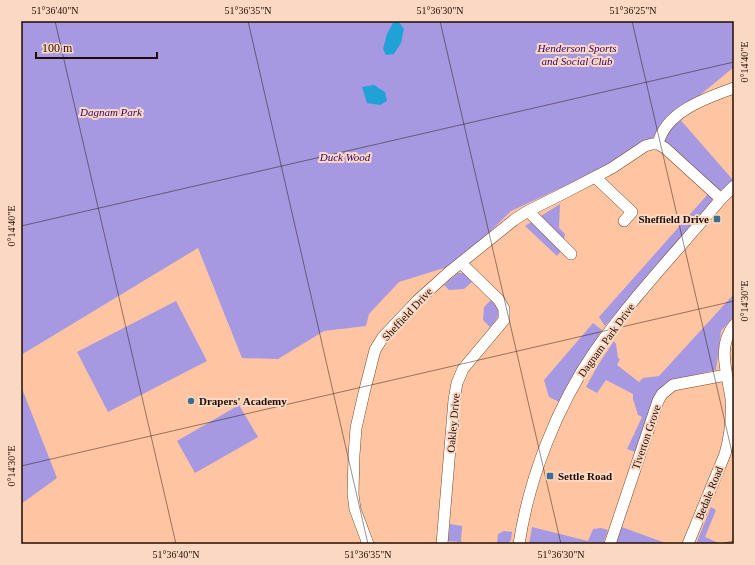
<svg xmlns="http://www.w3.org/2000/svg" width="755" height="565" font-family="'Times New Roman',serif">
	<rect width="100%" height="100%" fill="#ffc5a2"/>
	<path fill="#a698e1" d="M21,21H734V67L683,109L677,116L733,180L724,189L717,191L660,139L623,159L511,211L457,264L399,282L369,314L366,326L324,331L278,359L242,358L198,248L21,355Z
		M708,194L712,197V203L605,326L599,317Z
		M560,204L559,228L565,234L562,250L557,256L525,226Z
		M458,273H464L472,282L464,289L449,290L444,285Z
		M734,294V316L721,331L716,370L672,380L666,383L656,395L635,452L627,449L642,417L638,415L633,399V394L606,380L597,393L586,387L598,365L614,341L616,344L618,358L620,359L617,365L639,382L643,378L659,376Z
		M491,300C501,311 501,316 490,327L483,320L484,307Z
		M176,301L207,361L108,412L77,352Z
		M593,323L602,330L559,402L549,397L544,380Z
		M21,386L57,478L21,504Z
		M239,405L258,437L195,473L177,441Z
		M711,507L716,510L705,537L721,544H696Z
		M450,524L462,526L461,542L448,541Z
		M619,526L668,544H613Z
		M532,527L588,541L593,529L601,528L608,530L603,544H529Z
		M504,531L512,532L511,540L507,544H497L498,534Z"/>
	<path fill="#21a2d7" d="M399,22L404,29L401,43L394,54L386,55L383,49L387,34L393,23Z
		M374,85L385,92L387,101L380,105L367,103L362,87Z"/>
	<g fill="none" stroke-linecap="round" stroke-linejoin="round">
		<defs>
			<path id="minor" d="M658,144C665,112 706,98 734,88
				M595,177L632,212L624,221
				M528,211L571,254
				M368,544L355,509L353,494L354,455L356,428L364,393L375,350L383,337L417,301L448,273L514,220L528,211L568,191L612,168L645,146L652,144H658L665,148L721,199
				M442,544L454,400L457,383L463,369L504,320V309L499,300L461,263
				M519,544C529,478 557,406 595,351C633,297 679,249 721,199L734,186
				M610,544L658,401L662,394L673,385L726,375
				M688,544L725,454C730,437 732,418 731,399C728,374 716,348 734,325"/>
		</defs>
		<use href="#minor" stroke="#774627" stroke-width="12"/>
		<use href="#minor" stroke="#fff" stroke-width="11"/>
	</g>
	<path fill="none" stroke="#1f0c02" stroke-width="1" stroke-opacity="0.45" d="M55,21L176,544M248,21L368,544M440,21L561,544M632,21L734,461M21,226L734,62M21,466L734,301M720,544L734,541"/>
	<g fill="#3a708b" stroke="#fbd8c3" stroke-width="1.5">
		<rect x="713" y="215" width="8" height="8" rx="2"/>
		<circle cx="191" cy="401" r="4"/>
		<rect x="546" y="472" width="8" height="8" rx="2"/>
	</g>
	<g text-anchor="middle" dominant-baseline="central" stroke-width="4" stroke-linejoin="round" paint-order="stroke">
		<g font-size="11" font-style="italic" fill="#32006f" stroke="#fbd8c3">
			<text x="577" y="48">Henderson Sports<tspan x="577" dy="13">and Social Club</tspan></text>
			<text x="111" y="112">Dagnam Park</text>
			<text x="345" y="157">Duck Wood</text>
		</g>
		<g font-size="11" font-weight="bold" fill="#1f0c02" stroke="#fbd8c3" text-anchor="start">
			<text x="709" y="219" text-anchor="end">Sheffield Drive</text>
			<text x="199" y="401">Drapers' Academy</text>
			<text x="558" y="476">Settle Road</text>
		</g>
		<g font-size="11" fill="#1f0c02" stroke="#fbd8c3">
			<text transform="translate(407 314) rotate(-47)">Sheffield Drive</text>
			<text transform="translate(606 340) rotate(-54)">Dagnam Park Drive</text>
			<text transform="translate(453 423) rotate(-85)">Oakley Drive</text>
			<text transform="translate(646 437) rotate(-71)">Tiverton Grove</text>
			<text transform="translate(709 493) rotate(-68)">Bedale Road</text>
		</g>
	</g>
	<rect width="755" height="565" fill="none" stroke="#fbd8c3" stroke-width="44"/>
	<path d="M36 52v6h121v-6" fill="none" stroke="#1f0c02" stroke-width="2"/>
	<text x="42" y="52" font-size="12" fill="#1f0c02" stroke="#fbd8c3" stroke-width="3" paint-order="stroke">100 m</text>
	<rect x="22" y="22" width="711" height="521" fill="none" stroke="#1f0c02" stroke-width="1.5"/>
	<g font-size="10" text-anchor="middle" fill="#1f0c02">
		<text x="55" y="14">51°36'40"N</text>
		<text x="248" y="14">51°36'35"N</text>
		<text x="440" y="14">51°36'30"N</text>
		<text x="633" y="14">51°36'25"N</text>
		<text transform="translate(744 62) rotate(-90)" y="4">0°14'40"E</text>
		<text transform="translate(11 226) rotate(-90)" y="4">0°14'40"E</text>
		<text transform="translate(744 301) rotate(-90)" y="4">0°14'30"E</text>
		<text transform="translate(11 466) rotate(-90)" y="4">0°14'30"E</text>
		<text x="176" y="558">51°36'40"N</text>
		<text x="368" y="558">51°36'35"N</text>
		<text x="561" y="558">51°36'30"N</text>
	</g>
</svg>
